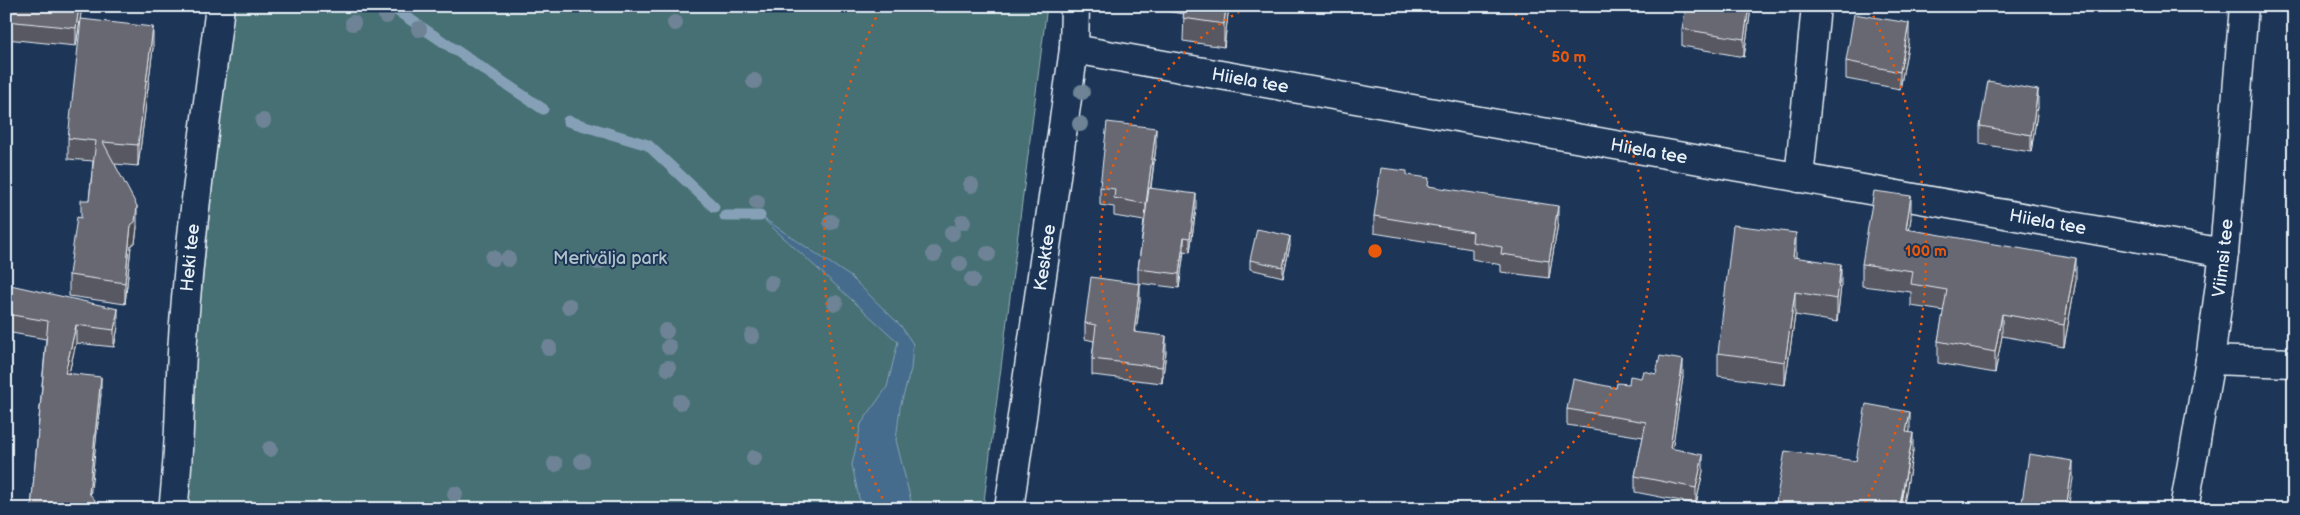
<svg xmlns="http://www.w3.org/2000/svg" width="2300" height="515" font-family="'Balsamiq Sans',sans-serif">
	<rect width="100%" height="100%" fill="#1d3557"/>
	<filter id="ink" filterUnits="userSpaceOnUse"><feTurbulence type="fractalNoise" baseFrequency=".02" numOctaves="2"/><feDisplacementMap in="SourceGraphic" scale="10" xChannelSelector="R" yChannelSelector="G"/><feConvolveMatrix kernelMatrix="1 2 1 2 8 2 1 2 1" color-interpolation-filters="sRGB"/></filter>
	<g filter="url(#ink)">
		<path fill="#477074" stroke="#98b0b6" d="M231,6H1047L983,509H179Z"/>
		<path fill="#446c8c" stroke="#86a1b7" d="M760,216L851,277L901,326L913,344L911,369L900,407L896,440L913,509H864L859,498L852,465L861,424L887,387L898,342Z"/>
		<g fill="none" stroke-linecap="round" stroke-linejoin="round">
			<path stroke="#86a1b7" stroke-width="11" d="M396,10L543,109
				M568,121L648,145L714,207
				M725,216H760"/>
			<defs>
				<g id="minor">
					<path id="s1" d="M1074,49L2224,253"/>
					<path d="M1799,178L1816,6"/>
					<path d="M2210,360L2294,363"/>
					<path id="s2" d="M173,509C180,457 179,405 182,353C189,237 206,122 220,6"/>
					<path id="s3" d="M1009,509L1074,49L1075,6"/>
					<path id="s4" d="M2184,509L2210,360L2224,253L2244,6"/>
				</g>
			</defs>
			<use href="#minor" stroke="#e8f1f8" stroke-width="31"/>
			<use href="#minor" stroke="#1d3557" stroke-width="28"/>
		</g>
		<g fill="#6e8496">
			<circle cx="386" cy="16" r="8"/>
			<circle cx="353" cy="23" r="8"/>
			<circle cx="675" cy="23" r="8"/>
			<circle cx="419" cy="29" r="8"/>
			<circle cx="754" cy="81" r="8"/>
			<circle cx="1082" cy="92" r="8"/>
			<circle cx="263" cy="121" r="8"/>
			<circle cx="1080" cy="124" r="8"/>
			<circle cx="971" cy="185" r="8"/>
			<circle cx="757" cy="202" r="8"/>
			<circle cx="831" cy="222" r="8"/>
			<circle cx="963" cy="222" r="8"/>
			<circle cx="952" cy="233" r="8"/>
			<circle cx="934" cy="254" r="8"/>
			<circle cx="988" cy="254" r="8"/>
			<circle cx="493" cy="258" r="8"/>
			<circle cx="508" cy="259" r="8"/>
			<circle cx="598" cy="262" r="8"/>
			<circle cx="960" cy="264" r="8"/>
			<circle cx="972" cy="280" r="8"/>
			<circle cx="771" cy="283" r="8"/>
			<circle cx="835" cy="303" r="8"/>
			<circle cx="569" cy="306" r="8"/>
			<circle cx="666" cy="331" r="8"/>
			<circle cx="752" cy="336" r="8"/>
			<circle cx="669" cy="347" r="8"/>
			<circle cx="549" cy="348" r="8"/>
			<circle cx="668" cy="368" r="8"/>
			<circle cx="680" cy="402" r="8"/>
			<circle cx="270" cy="449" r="8"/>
			<circle cx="754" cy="458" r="8"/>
			<circle cx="582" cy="461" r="8"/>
			<circle cx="555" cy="464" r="8"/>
			<circle cx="455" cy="494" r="8"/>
		</g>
		<path fill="#595962" stroke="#e8f1f8" d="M6,6H81V13L76,46L6,39Z
			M1135,6H1229L1224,47L1183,41L1184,14Z
			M1750,6V15L1744,57L1682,46V29Z
			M1909,40L1900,89L1846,79V61Z
			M153,48L138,166L115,164L137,227L135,243L131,246L125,304L69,296V275L81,218L89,200L93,161L68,159V138Z
			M2038,107L2031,152L1980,144V126Z
			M1156,146L1151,188L1196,208L1190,252L1184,251L1179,288L1138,283V269L1144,221L1114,216V207L1100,205V187Z
			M1407,175L1429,186L1558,223L1549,278L1501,272V265L1472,259V249L1374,233V216Z
			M1911,218L1909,230L2076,280L2064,347L2002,336L1995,373L1938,363V341L1944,311L1911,306V292L1862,286V264Z
			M1290,246L1283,277L1250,269V260Z
			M1796,257L1841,286L1837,322L1795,315L1785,385L1718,376V353Z
			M6,284L118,327L114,347L76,343L69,373L101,394L90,495L95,509H31L46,339L6,332Z
			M1140,300L1136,332L1166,352L1162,383L1092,375V359L1094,341L1085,339V323Z
			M1656,374L1683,377L1672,449L1703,471L1696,504L1635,492V476L1643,437L1567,425V409L1616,388L1629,384L1641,378Z
			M1910,430L1909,432L1913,451L1903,509H1776V502L1856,461Z"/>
		<path fill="#494950" stroke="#e8f1f8" d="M79,6H81V13L76,46V28Z
			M1226,6H1229L1224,47V24Z
			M1749,6H1750V15L1744,57V39Z
			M1909,23V40L1900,89V72Z
			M153,27V48L138,166V145Z
			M2038,90V107L2031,152V135Z
			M1156,128V146L1146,221V204Z
			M1196,194V208L1190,252V238Z
			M1911,196V218L1906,251V229Z
			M137,206V227L135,243L131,246L125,304V283L131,225Z
			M1558,206V223L1549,278V261Z
			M1796,233V256L1793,280V257Z
			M1290,236V246L1283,277V267Z
			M1184,237V251L1179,288V274Z
			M2076,258V280L2064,347V325Z
			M1841,264V286L1837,322V299Z
			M1140,284V300L1134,348V332Z
			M1795,292V315L1785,385V362Z
			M118,309V327L114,347V330Z
			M2002,314V336L1995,373V352Z
			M76,325V343L65,390V373Z
			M1166,336V352L1162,383V367Z
			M1683,360V377L1670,465V448Z
			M101,377V394L89,509V493Z
			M1910,412V430L1906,450V432Z
			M1913,433V451L1903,509H1900Z
			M1703,455V471L1696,504V488Z
			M2073,461V479L2068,509H2066Z"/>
		<path fill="#686872" stroke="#e8f1f8" d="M6,6H79L76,28L6,21Z
			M1185,6H1226L1224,24L1183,18Z
			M1686,6H1749L1744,39L1682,29Z
			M1854,14L1909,23L1900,72L1846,61Z
			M81,19L153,27L138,145L103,142L137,206L135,222L131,225L125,283L69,275L77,217L81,218V200H89L96,141L68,138Z
			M1988,81L2038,90L2031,135L1980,126Z
			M1107,122L1156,128L1146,204L1114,198L1115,189L1100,187Z
			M1381,168L1407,171V175L1429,178L1428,186L1558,206L1549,261L1501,254L1502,247L1472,242L1473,232L1374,216Z
			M1149,188L1196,194L1190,238L1184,237L1179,274L1138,269Z
			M1874,191L1911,196L1906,229L2076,258L2064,325L2002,314L1995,352L1938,341L1947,290L1911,284L1913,271L1862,264Z
			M1733,225L1796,233L1793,257L1841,264L1837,299L1795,292L1785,362L1718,353Z
			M1257,229L1290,236L1283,267L1250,260Z
			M1091,277L1140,284L1134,332L1166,336L1162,367L1092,359L1096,325L1085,323Z
			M6,284L118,309L114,330L76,325L65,373L101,377L89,493L95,500V509H31L48,321L6,314Z
			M1660,356L1683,360L1670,448L1703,455L1696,488L1635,476L1646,422L1567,409L1573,379L1616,388L1617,383L1629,384L1630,376L1641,378L1643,371L1656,374Z
			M1866,404L1910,412L1906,432L1913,433L1900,505L1893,504L1892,509H1812L1776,502L1785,451L1856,461Z
			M2029,454L2073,461L2066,509H2021Z"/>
	</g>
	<g fill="none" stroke="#e8590c" stroke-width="2.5" stroke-dasharray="2.5 5">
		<path d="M1279 509A275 275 0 0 1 1248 7M1502 7A275 275 0 0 1 1471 509"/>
		<path d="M886 505A551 551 0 0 1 880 9M1870 9A551 551 0 0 1 1864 505"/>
	</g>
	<g text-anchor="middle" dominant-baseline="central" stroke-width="4" stroke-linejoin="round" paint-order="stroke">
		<g font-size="18" fill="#e8f1f8" stroke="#1d3557">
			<text stroke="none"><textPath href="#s1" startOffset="179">Hiiela tee</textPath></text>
			<text stroke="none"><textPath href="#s1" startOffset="584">Hiiela tee</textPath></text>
			<text stroke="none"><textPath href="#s1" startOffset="989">Hiiela tee</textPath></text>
			<text stroke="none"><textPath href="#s2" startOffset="252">Heki tee</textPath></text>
			<text stroke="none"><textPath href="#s3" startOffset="254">Kesktee</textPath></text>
			<text stroke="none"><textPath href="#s4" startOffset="254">Viimsi tee</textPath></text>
		</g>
		<g font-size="18" fill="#b0c4ca" stroke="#1d3557">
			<text x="610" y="258">Merivälja park</text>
		</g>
	</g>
	<circle cx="1375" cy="251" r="8" fill="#e8590c" stroke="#1d3557" stroke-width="2.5"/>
	<g font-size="15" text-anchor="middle" font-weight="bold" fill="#e8590c" stroke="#1d3557" stroke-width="4" stroke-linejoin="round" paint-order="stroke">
		<text x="1569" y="62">50 m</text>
		<text x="1926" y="256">100 m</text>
	</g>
	<rect width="2300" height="515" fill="none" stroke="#1d3557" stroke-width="25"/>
	<rect x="12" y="12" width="2275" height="490" fill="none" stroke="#e8f1f8" stroke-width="2" filter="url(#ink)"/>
</svg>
